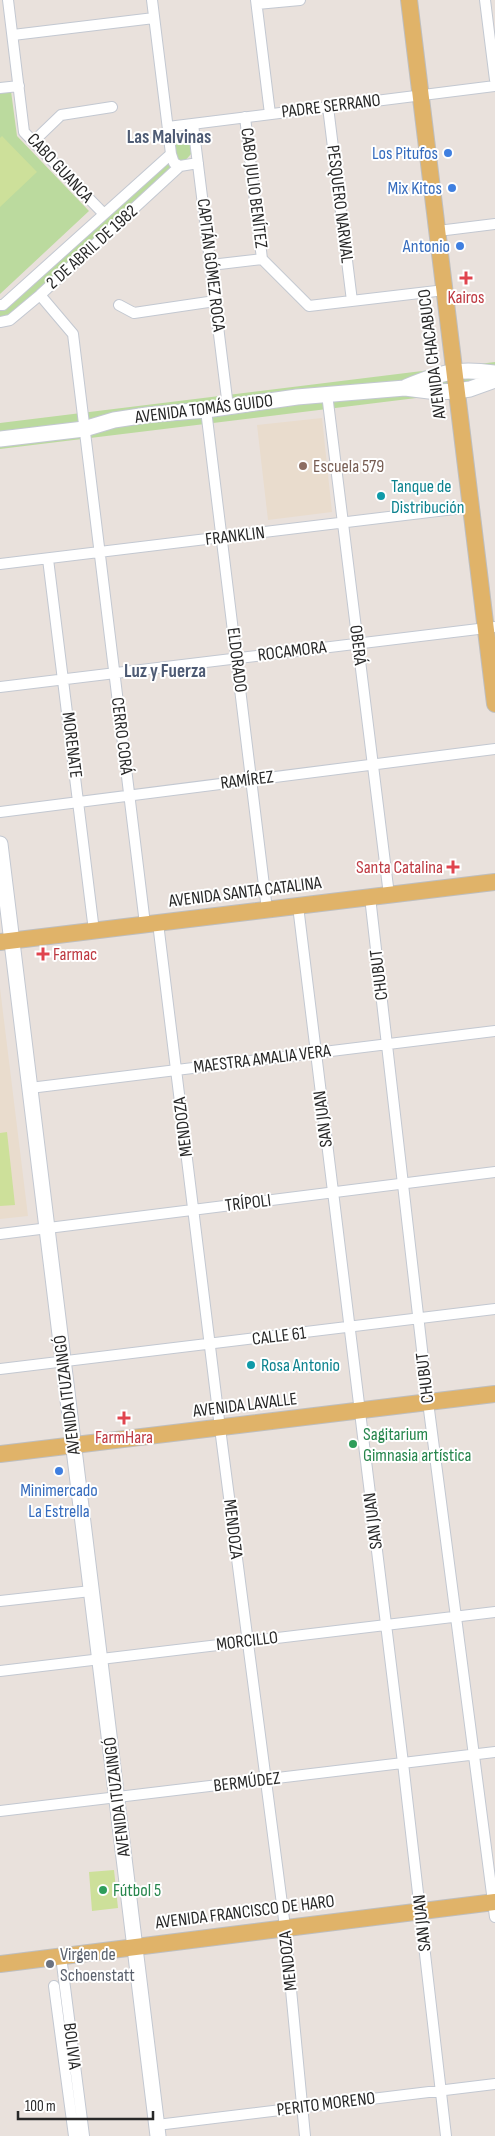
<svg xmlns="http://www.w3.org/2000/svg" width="495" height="2136" font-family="'Sofia Sans Condensed',sans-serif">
	<rect width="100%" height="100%" fill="#e9e1dc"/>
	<path fill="#e9dccd" d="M322,418L332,512L268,520L257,425Z
		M0,988L28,1216L0,1219Z"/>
	<path fill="#bbda9e" d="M11,91L17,136L89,211L0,294V93Z
		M172,129H188L191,154L184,162L175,158Z
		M168,162L174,168L10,316L0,318V309Z
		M495,362V385L457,393L0,449V423Z"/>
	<path fill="#cde09a" d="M2,136L37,172L0,207V138Z
		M7,1132L15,1205L0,1206V1133Z
		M114,1870L118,1908L92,1911L89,1872Z"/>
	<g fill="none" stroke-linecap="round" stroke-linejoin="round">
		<defs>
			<path id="street" d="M8,0L24,132L104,214
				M152,0L171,154L174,163L180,166L198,163
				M256,0L270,114
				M485,0L495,80
				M257,4L300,0
				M13,35L154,18
				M0,88L19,86
				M328,107L352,301
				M245,117L262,259
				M193,124L228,407
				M168,127L495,86
				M34,141L61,115L112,107
				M438,231L495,224
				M211,265L262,259L309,306L445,290
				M40,295L73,334L145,924
				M0,305H3L171,154
				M119,305L134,313L215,301
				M0,322L10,320L40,295L180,166
				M327,394L389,895
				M206,410L267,910
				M48,559L94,931
				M0,564L471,507
				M0,687L495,627
				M0,812L495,749
				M370,897L428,1402L495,1917
				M298,906L403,1763L446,2136
				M158,923L220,1428L285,1927L305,2136
				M30,1088L495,1031
				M0,1234L495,1172
				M0,1369L495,1309
				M0,1601L91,1591
				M0,1671L495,1612
				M0,1811L495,1752
				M61,1956L84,2136
				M54,1986L74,2136
				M157,2125L495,2084"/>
			<path id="secondary" d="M406,387C442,372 457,368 495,373
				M0,439L84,429L114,420L147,415L206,410L297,397L405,388L437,392L457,391L470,389L495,380
				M0,844L158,2136"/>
			<path id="primary" d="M409,0L495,704
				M0,942L495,882
				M0,1454L495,1394
				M0,1964L495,1902"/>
		</defs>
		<use href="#street" stroke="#c3c8d1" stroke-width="12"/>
		<use href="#secondary" stroke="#c3c8d1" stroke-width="17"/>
		<use href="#primary" stroke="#bebebe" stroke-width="18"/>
		<use href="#street" stroke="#fff" stroke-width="10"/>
		<use href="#secondary" stroke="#fff" stroke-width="15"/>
		<use href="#primary" stroke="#e0b369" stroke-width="16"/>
	</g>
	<g fill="#3f7fe0" stroke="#fff" stroke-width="2">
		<circle cx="448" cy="153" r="5"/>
		<circle cx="452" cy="188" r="5"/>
		<circle cx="460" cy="246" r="5"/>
		<circle cx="59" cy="1471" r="5"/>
	</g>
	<g fill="#e0444e" stroke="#fff" stroke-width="2">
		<path d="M463.5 270.5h5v5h5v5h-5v5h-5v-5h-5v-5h5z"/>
		<path d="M450.5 859.5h5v5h5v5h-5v5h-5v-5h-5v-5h5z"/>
		<path d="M40.5 946.5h5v5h5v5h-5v5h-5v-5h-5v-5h5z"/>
		<path d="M121.5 1410.5h5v5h5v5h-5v5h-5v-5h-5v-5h5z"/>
	</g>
	<circle fill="#8d6e63" stroke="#fff" stroke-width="2" cx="303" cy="466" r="5"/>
	<g fill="#0f9aa8" stroke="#fff" stroke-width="2">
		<circle cx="381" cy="496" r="5"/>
		<circle cx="251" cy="1365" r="5"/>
	</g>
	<g fill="#2e9e5b" stroke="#fff" stroke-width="2">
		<circle cx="353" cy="1444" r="5"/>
		<circle cx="103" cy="1890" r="5"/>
	</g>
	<circle fill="#6b7280" stroke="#fff" stroke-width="2" cx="50" cy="1964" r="5"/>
	<g text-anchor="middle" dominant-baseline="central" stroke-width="4" stroke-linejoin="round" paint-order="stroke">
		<g font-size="18" fill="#282828" stroke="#fff">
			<text transform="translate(331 106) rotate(-7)">PADRE SERRANO</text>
			<text transform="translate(60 168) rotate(47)">CABO GUANCA</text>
			<text transform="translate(254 188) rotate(83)">CABO JULIO BENÍTEZ</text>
			<text transform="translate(340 204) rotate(83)">PESQUERO NARWAL</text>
			<text transform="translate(92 247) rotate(-42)">2 DE ABRIL DE 1982</text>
			<text transform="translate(211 265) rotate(83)">CAPITÁN GÓMEZ ROCA</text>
			<text transform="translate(432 354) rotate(-97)">AVENIDA CHACABUCO</text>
			<text transform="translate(204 409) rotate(-7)">AVENIDA TOMÁS GUIDO</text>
			<text transform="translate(235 536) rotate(-7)">FRANKLIN</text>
			<text transform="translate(358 645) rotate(83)">OBERÁ</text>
			<text transform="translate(292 651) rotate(-7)">ROCAMORA</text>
			<text transform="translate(237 660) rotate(83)">ELDORADO</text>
			<text transform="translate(122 736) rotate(83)">CERRO CORÁ</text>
			<text transform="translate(72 745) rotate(83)">MORENATE</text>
			<text transform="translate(247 780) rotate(-7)">RAMÍREZ</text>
			<text transform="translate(245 892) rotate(-7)">AVENIDA SANTA CATALINA</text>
			<text transform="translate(379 975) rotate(-97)">CHUBUT</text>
			<text transform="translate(262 1059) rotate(-7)">MAESTRA AMALIA VERA</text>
			<text transform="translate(323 1119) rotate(-97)">SAN JUAN</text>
			<text transform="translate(183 1127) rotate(-97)">MENDOZA</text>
			<text transform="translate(248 1203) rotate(-7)">TRÍPOLI</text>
			<text transform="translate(279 1336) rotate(-7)">CALLE 61</text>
			<text transform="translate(425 1378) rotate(-97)">CHUBUT</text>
			<text transform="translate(67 1395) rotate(-97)">AVENIDA ITUZAINGÓ</text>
			<text transform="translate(245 1405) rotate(-7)">AVENIDA LAVALLE</text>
			<text transform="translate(373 1521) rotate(-97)">SAN JUAN</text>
			<text transform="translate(233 1529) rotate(83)">MENDOZA</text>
			<text transform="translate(247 1641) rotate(-7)">MORCILLO</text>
			<text transform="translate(247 1782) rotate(-7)">BERMÚDEZ</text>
			<text transform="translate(117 1797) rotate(-97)">AVENIDA ITUZAINGÓ</text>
			<text transform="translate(245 1912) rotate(-7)">AVENIDA FRANCISCO DE HARO</text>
			<text transform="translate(422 1923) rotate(-96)">SAN JUAN</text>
			<text transform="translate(288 1961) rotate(-96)">MENDOZA</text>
			<text transform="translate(72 2046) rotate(83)">BOLIVIA</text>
			<text transform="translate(326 2104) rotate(-7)">PERITO MORENO</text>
		</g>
		<g font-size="18" fill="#366cbe" stroke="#fff" text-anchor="end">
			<text x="438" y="153">Los Pitufos</text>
			<text x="442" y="188">Mix Kitos</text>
			<text x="450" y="246">Antonio</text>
			<text x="59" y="1490" text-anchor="middle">Minimercado<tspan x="59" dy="21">La Estrella</tspan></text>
		</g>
		<g font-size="18" fill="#be3a42" stroke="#fff">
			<text x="466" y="297">Kairos</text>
			<text x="443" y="867" text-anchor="end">Santa Catalina</text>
			<text x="53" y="954" text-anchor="start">Farmac</text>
			<text x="124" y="1437">FarmHara</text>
		</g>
		<g font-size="18" fill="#785e54" stroke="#fff" text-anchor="start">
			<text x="313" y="466">Escuela 579</text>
		</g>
		<g font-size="18" fill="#0d838f" stroke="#fff" text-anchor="start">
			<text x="391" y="486">Tanque de<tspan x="391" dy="21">Distribución</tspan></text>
			<text x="261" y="1365">Rosa Antonio</text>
		</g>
		<g font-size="18" fill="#27864d" stroke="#fff" text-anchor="start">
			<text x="363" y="1434">Sagitarium<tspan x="363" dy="21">Gimnasia artística</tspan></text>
			<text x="113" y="1890">Fútbol 5</text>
		</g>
		<g font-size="18" fill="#5b616d" stroke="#fff" text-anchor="start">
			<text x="60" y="1954">Virgen de<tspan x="60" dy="21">Schoenstatt</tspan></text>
		</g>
		<g font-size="19" font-weight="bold" fill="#4e5b74" stroke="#fff">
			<text x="169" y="137">Las Malvinas</text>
			<text x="165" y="671">Luz y Fuerza</text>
		</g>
	</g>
	<path d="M18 2111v8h135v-8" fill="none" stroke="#282828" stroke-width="2.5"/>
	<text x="25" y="2111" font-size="15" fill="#282828" stroke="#ffffff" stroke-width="4" paint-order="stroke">100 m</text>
</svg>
